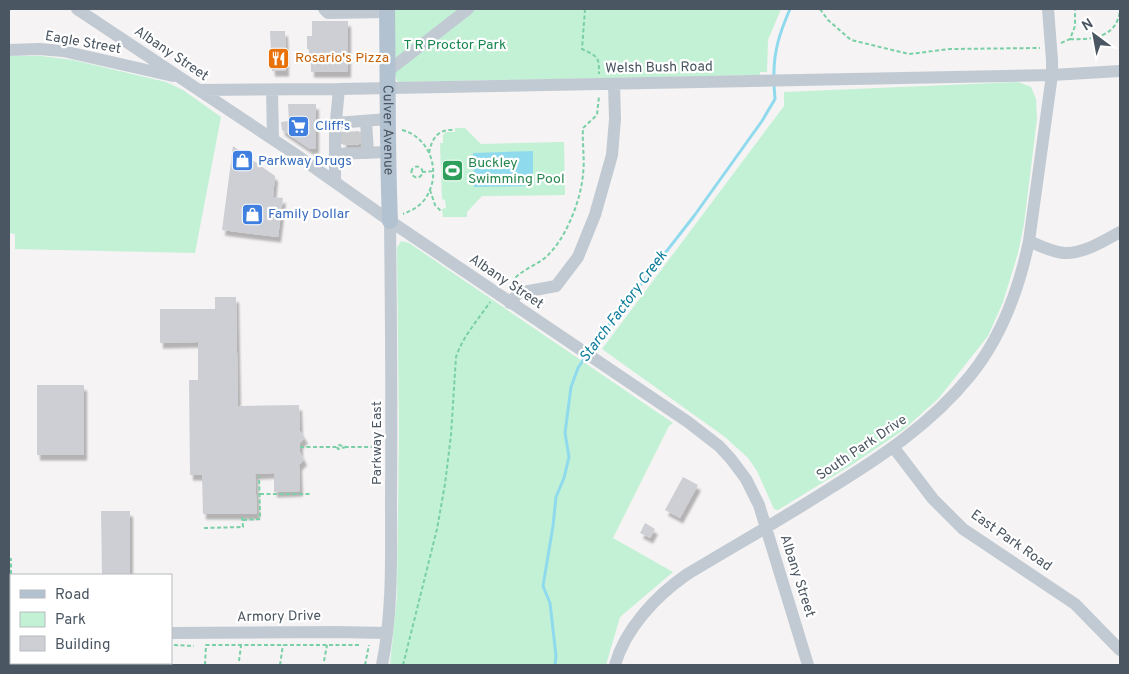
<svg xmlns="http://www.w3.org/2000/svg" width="1129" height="674" font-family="Overpass,sans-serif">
	<defs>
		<filter id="shadow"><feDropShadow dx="3" dy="5.5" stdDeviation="1" flood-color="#0004"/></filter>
	</defs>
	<rect width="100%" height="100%" fill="#f5f3f3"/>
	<path fill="#c3f1d5" d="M394,9H781L768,40L767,72H760V75L400,82L397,81L395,75Z
		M9,56H41L73,60L166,82L183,90L221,117L195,253L15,249V234L9,233Z
		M1018,82L1031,87L1036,99L1037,119L1024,224L1018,253L1003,302L988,336L938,399L902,431L853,464L778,510L774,509L757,471L748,458L725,437L602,349L784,106V92Z
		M455,128H465L481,144L564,142L565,195L482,196L467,212V217H443L442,209L446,208L445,200L442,199L440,143H443V135L446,132H455Z
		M401,241L409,243L673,423L669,426L613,538L673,572L620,617L606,665H390L397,595L399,432L397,248Z"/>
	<path fill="#90daee" d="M533,151V186L474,187L473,153Z"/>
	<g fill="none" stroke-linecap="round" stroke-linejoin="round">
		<path stroke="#90daee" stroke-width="3" d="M774,79C773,52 780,32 790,9
			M588,352L694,216L762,121L775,99L774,85
			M555,665L556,656L550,603L543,586L553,526L556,497L564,478L569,457L565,433L571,387L578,368L585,357"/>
	</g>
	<path fill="#cdcfd5" filter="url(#shadow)" d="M312,21H348V72H311V64H309V49H307V36H312Z
		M270,31H285L286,71H272Z
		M288,104H316V148L310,149L282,130L281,122L289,121Z
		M359,131V145H343V132Z
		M233,146L275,176L273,197L283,198L278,237L222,230Z
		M215,297H236L238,406L299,405L300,431L305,438L300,443V452L304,460L299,465L300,491L274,492V473L255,474L257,514H203L202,475H190L189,380H198V342L160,343V309H215Z
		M37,385H84V455H37Z
		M683,477L698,485L680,518L665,510Z
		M101,511H130V575H102Z
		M645,523L655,529L650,538L640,533Z"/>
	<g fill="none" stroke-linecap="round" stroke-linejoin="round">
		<path stroke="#caccce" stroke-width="12" stroke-dasharray="12 6" stroke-linecap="butt" d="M346,132V145
			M357,132V145"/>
		<path stroke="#7ad0a6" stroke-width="2" stroke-dasharray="4 2.5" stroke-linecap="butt" d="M585,9L582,49C598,57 599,56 599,74
			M820,9L828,20L851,40L909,54L950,49L1040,48
			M1070,39C1093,40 1118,37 1120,9
			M1061,43L1070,39L1075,26V9
			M402,130C432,138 442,175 425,199C419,207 411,211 403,214
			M429,153C432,138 438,129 454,130
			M411.5 172a5.5 5.5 0 1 1 11 0a5.5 5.5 0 1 1-11 0Z
			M422,172L434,171
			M430,190L435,205L441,211
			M508,288C516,271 533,268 546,257C566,239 581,200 583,174C585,159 582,143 583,128L597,115L599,96
			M300,447H336L339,445L346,447H380
			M337,447L338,449L346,447
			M260,494H310
			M243,520L260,519L259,476
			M204,528L243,527L242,517
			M9,559H11V576
			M9,597L11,595
			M9,600V607
			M174,645L194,646
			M9,646H11
			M239,661L241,646
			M324,661L327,645
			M166,663V665
			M205,665L206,645H360
			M280,665L283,645
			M365,665L369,645
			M403,665L437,529L445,484L451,435L456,357C463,336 478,320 490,302"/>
		<path stroke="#c1cad2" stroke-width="12" d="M77,9L295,154L390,221L688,422L719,446L731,459L746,479L759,505L808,665
			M324,9L328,13L387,12
			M9,50L39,49L63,51L173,76
			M388,71L468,9
			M199,90L339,89L1052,75L1120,71
			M272,90L273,139
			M366,121L368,153
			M336,123L388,119
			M335,154L387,152
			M335,182V131L339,89
			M1029,241C1040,246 1052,252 1064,253C1083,254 1104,241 1120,232
			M510,303L518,293L556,286L578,257L595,215L612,155L615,119L614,84
			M894,448L933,499L963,529L1075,604L1120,650
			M9,633H11
			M171,633L337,632L387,633
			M79,665V663
			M382,665C393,611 391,554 391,498C392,406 391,313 390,221
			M615,665C625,629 656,596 686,575C734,546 782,519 829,489C881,457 931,424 970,376C1001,338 1019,289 1029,241L1052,75V60L1048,9"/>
		<path stroke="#b3c2d1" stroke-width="16" id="s1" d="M387,9C388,79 387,150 390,221"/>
	</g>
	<defs>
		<symbol id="restaurant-square" viewBox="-11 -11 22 22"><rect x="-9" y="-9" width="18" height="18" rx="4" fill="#e8710a" stroke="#fff"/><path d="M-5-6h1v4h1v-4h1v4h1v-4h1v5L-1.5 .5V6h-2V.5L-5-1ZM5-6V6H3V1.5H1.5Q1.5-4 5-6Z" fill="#fff"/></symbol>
		<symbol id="supermarket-square" viewBox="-11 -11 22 22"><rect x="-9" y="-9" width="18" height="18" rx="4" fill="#3f7fe0" stroke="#fff"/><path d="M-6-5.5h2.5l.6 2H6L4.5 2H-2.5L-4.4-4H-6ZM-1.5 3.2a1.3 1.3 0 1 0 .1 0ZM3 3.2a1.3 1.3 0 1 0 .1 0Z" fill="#fff"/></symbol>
		<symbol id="shop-square" viewBox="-11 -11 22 22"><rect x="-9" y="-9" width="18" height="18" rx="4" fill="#3f7fe0" stroke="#fff"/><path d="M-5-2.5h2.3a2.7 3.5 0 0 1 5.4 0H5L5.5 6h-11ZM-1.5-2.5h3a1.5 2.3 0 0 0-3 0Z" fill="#fff"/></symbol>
		<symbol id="stadium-square" viewBox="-11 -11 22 22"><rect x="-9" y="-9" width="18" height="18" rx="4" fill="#2e9e5b" stroke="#fff"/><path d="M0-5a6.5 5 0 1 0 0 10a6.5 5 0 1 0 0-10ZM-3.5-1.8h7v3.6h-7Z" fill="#fff"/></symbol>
	</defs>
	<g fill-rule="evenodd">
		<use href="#restaurant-square" x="266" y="46" width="25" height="25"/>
		<use href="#supermarket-square" x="286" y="114" width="25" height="25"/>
		<use href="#shop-square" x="230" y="148" width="25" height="25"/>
		<use href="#stadium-square" x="440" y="158" width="25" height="25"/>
		<use href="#shop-square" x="240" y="202" width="25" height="25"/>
	</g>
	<g text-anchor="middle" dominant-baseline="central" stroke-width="4.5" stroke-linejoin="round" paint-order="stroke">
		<g font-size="14" fill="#4a5661" stroke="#fff">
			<text transform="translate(83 43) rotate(10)">Eagle Street</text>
			<text transform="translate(171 54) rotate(34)">Albany Street</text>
			<text transform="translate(659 68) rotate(-1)">Welsh Bush Road</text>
			<text stroke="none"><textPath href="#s1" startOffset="121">Culver Avenue</textPath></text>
			<text transform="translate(506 282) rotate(34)">Albany Street</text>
			<text transform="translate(377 443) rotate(-90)">Parkway East</text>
			<text transform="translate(862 448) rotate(-34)">South Park Drive</text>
			<text transform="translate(1011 541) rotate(35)">East Park Road</text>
			<text transform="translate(797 576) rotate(72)">Albany Street</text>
			<text transform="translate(279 617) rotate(-1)">Armory Drive</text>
		</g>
		<g font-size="14" fill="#17864f" stroke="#fff">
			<text x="455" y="45">T R Proctor Park</text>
		</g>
		<g font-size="14" fill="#c56008" stroke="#fff" text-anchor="start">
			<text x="295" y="58">Rosario's Pizza</text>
		</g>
		<g font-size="14" fill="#366cbe" stroke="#fff" text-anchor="start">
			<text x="315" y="126">Cliff's</text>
			<text x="258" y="161">Parkway Drugs</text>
			<text x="268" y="214">Family Dollar</text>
		</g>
		<g font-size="14" fill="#27864d" stroke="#fff" text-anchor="start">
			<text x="468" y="163">Buckley<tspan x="468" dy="16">Swimming Pool</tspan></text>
		</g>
		<g font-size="15" font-style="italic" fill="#0c7c9b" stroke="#fff">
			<text transform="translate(624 307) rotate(-53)">Starch Factory Creek</text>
		</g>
	</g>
	<rect width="1129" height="674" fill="none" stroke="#4a5661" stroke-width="20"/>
	<rect x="10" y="574" width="162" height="90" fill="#ffffff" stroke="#b7bbc0"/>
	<rect x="20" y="590" width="25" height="8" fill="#b3c2d1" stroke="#b7bbc0"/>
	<text x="55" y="599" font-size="15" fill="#4a5661">Road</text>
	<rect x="20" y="612" width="25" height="15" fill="#c3f1d5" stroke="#b7bbc0"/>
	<text x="55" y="624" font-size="15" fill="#4a5661">Park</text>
	<rect x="20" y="636" width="25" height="15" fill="#cdcfd5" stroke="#b7bbc0"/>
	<text x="55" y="649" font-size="15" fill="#4a5661">Building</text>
	<g transform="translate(1094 35) rotate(328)" stroke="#ffffff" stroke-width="4" paint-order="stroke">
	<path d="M0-4L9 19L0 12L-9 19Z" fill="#4a5661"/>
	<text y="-8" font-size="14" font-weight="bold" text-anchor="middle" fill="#4a5661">N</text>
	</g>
</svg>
